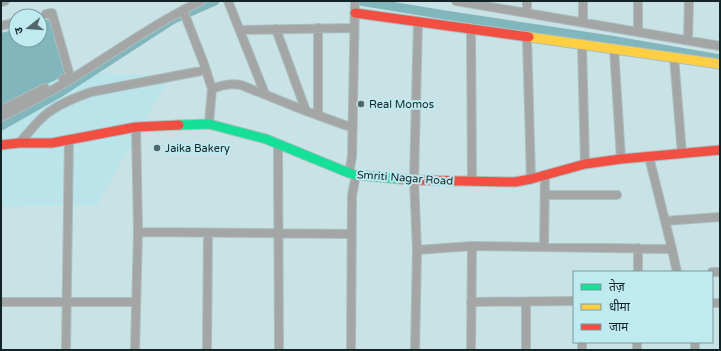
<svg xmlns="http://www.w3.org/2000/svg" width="721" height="351" font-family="'Varela Round','Noto Sans Devanagari',sans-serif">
	<rect width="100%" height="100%" fill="#c9e2e5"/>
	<path fill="#bae4e9" d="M1,67L170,77L97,205L1,207Z"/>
	<path fill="#80b6bc" d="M49,19L66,75L1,106V33L16,29V40H40V22Z"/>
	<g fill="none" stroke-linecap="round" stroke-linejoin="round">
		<path stroke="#80b6bc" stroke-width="9" d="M360,1L445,15L610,40L720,59
			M1,126L61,92L172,20L215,1"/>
		<defs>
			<path id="street" d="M228,1L265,94
				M456,1L720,46
				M527,1V13
				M583,1V22
				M638,1V31
				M1,2L5,1
				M183,10L204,64L212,89L209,124
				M46,14L52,13L70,76L63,79
				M1,26L16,22
				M318,28V114
				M276,29L306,111
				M240,30L354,28
				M471,30L472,181
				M527,37L531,179
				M688,40L689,1
				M582,45L585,164
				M614,49L621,159
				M674,57L682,154
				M212,89C222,85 230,83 241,85L306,111L353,128
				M1,110L45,88
				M1,117C24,106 46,94 68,81C112,54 155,23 201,1
				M19,143C27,135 34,125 43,117C56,105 74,98 91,92L206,70
				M278,144L279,350
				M649,157L672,249L677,272
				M349,173L352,157L355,1
				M545,195H617
				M665,221L720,217
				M138,232L351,234
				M544,247L545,175
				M417,250L472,246L672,249
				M638,272V248
				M712,272H720
				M1,302H136
				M471,302L574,301
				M526,302V350
				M712,303H720
				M695,342V350
				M66,350L69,140
				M135,350L138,232L136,127
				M207,350L208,233
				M351,350L352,195L356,175
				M415,350L417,250L414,180L418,22
				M471,350L472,246
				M582,350V342
				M637,350V342"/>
			<path id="fast" d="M179,125L209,124L266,139L349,173L356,175L401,179"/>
			<path id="slow" d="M529,37L720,64"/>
			<path id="jam" d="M355,13L529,37
				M1,145L19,143H52L136,127L179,125
				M401,179L414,180L515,182L531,179L585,164L621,159L720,150"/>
		</defs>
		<use href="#street" stroke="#abbec0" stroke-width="10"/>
		<use href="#fast" stroke="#abbec0" stroke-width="11"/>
		<use href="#slow" stroke="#abbec0" stroke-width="11"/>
		<use href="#jam" stroke="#abbec0" stroke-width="11"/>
		<use href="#street" stroke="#a3a6a4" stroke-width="8"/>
		<use href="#fast" stroke="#16e098" stroke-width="9"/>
		<use href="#slow" stroke="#ffcf43" stroke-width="9"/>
		<use href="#jam" stroke="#f24e42" stroke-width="9"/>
	</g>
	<g fill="#53666a" stroke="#beeaf0" stroke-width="1.5">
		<circle cx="361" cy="104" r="4"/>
		<circle cx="157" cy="148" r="4"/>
	</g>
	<g text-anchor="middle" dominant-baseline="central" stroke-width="4" stroke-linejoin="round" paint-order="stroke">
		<g font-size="11" fill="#132427" stroke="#beeaf0" text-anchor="start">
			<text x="369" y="104">Real Momos</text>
			<text x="165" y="148">Jaika Bakery</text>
		</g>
		<g font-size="11" fill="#132427" stroke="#beeaf0">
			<text transform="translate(405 178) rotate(4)">Smriti Nagar Road</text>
		</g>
	</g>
	<rect width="721" height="351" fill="none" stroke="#132427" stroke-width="4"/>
	<rect x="573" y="271" width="140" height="72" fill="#beeaf0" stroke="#7a9ba0"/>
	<rect x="581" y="284" width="20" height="6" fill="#16e098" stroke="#7a9ba0"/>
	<text x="609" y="291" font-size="12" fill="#132427">तेज़</text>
	<rect x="581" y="304" width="20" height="6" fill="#ffcf43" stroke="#7a9ba0"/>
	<text x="609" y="311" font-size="12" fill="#132427">धीमा</text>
	<rect x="581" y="324" width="20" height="6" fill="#f24e42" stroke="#7a9ba0"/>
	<text x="609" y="331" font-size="12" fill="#132427">जाम</text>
	<g transform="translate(28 28) rotate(253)"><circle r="19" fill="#beeaf0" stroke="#7a9ba0"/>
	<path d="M0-3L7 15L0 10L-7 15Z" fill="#53666a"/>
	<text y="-6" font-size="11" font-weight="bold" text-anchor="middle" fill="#132427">उ</text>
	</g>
</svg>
